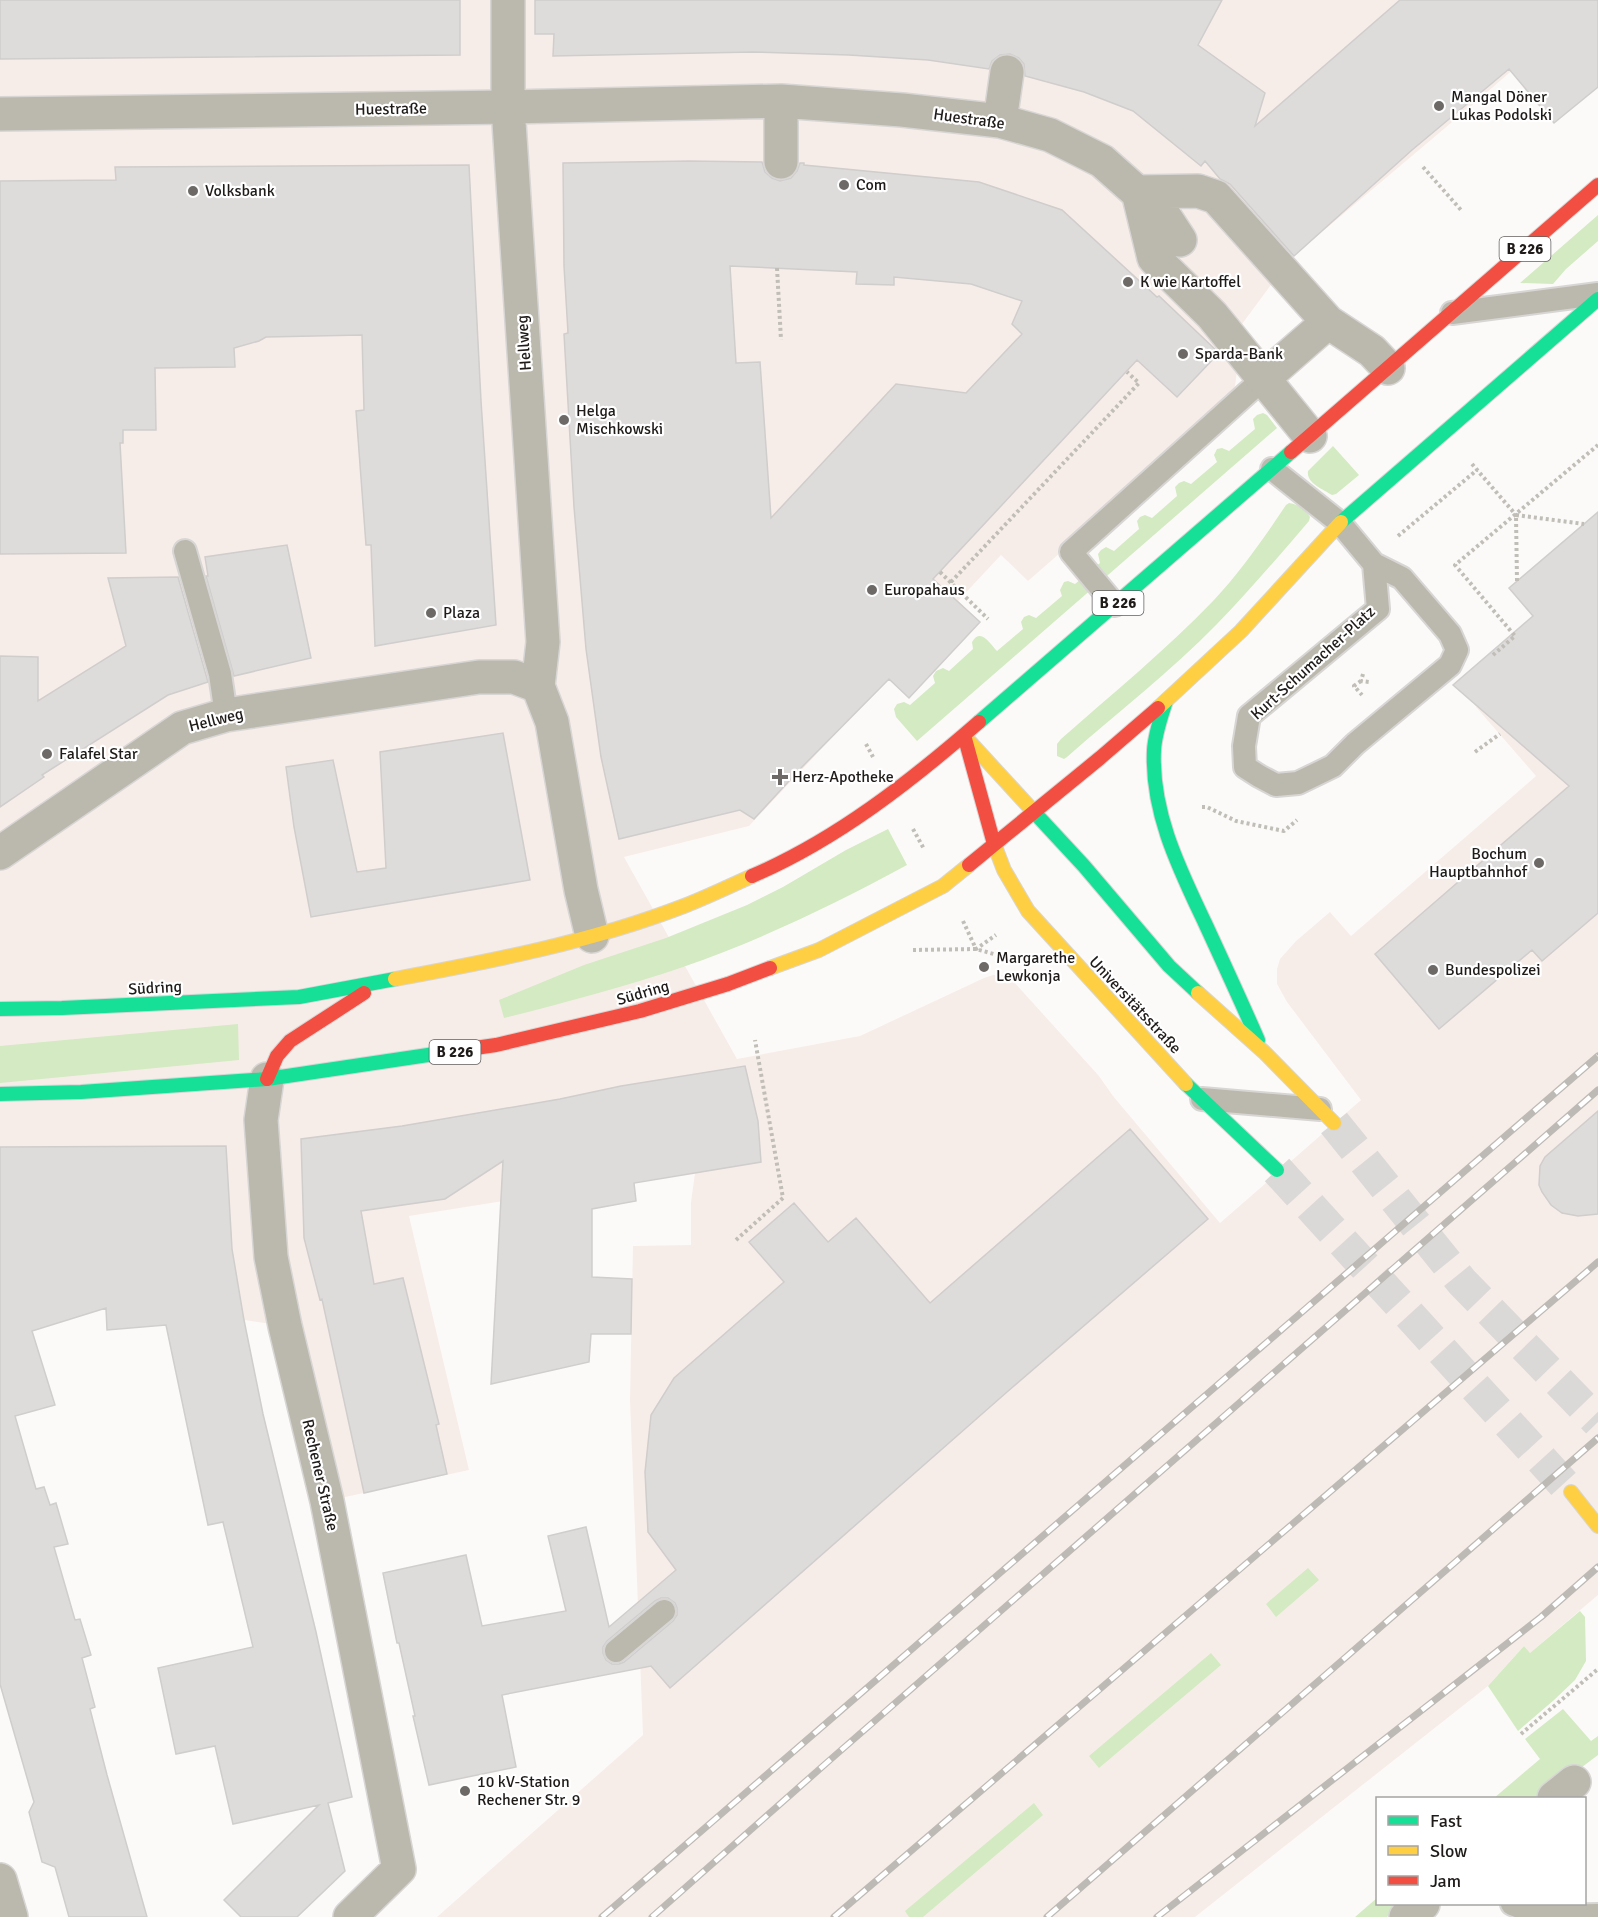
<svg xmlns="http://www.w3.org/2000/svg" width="1598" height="1917" font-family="Signika,sans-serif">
	<rect width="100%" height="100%" fill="#fcfaf8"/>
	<path fill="#f7ede8" d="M0,0H1593L1477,101L1290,259L1228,343L1237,372L1235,386L1229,402L1218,415L1028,581L1001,555L958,601L980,622L909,698L888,678L749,826L624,857L737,1059L860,1036L984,978L993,975H1005L1014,982L1099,1076L1113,1096L1220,1223L1361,1100L1287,1002L1277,984V969L1280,959L1296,941L1330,912L1351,936L1536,776L1476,707L1553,640L1509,587L1591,518L1598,526V1595L1530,1653L1524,1646L1488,1686L1195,1917H437L643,1735L630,1400L633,1246L691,1245V1202L695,1173L634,1181L636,1201L571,1213L568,1191L409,1216L469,1470L327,1501L285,1326L244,1320L165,1324L107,1330L104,1289L0,1318Z"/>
	<path fill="#d3eac3" d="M1598,215V241L1566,269L1553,284L1520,283Z
		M1263,413L1267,415L1277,428L917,741L896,717L894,709L897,704L904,702L910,705L935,683L933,676L936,671L943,668L949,671L973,649L972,642C981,627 990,644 997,651L1023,629L1021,622L1024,617L1029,615L1036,618L1062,596L1060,590L1064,582L1068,581L1075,584L1100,563L1098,554L1101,550L1106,547L1114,551L1139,529L1137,521L1140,517L1145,515L1152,518L1177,496L1175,487L1179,483L1184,481L1191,484L1217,462L1214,455L1217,449L1222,448L1229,451L1255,429L1253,419L1257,415Z
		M1333,446L1359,475L1336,494L1332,495C1323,489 1306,483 1308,471Z
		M1289,503C1297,504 1307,510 1310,517L1309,521C1279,556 1249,591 1217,624C1171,671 1117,713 1067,757L1064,759L1057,756V744L1061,739C1112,694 1166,650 1214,600C1241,571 1264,538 1286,505Z
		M888,829L907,865C835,904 761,940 683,967C624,987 564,1003 504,1018L499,1000L584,965L666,938L747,905L783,887L846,850Z
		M238,1024L239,1060L0,1083V1046Z
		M1308,1568L1319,1580L1276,1617L1266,1604Z
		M1580,1611L1585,1617L1586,1661L1575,1680L1554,1700L1518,1731L1488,1686L1524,1646L1530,1653Z
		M1211,1653L1221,1665L1099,1768L1089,1756Z
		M1563,1709L1591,1741L1598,1736V1755L1541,1798H1494L1540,1759L1525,1739Z
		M1034,1803L1043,1815L923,1917H909L905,1911Z
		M1377,1898L1378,1904H1405L1387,1917H1355Z"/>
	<path fill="#dedbdb" stroke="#d0cdcd" stroke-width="1.5" fill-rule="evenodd" d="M0,0H460V55L0,59Z
		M535,0H1222L1198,45L1265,93L1255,126L1400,0H1598V87L1554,123L1509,69L1412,150L1294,256L1230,184L1220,179L1205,161L1201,166L1133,111L1084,92L1025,76L1024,64L1019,58L1010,54L1000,55L992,61L989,69L928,60L849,55L753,52L553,56L554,34H535Z
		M689,161L762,162L765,172L772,178L780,181L791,178L797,171L800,163H804V165L979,182L1062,210L1157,297L1159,296L1219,353L1177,397L1137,360L933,579L980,622L909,698L889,679L801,768L754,819L740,810L619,839L601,757L586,649L574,507L564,334L568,333L564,266L563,163ZM730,266L857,272L856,284L894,285V277L971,284L1022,301L1012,324L1022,334L966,393L896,384L771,518L760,362L736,363Z
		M469,165L481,401L496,625L375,646L371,545H366L356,411L364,410L362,335L266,337L259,341L234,348L235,367L155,368L156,430H123V443H120L126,553L0,554V181L116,180L115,167Z
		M1598,512V913L1542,961L1532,950L1439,1029L1375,954L1569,786L1453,685L1533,616L1509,588Z
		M287,545L311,658L234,676L206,576H208L205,557Z
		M178,577L208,682L168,695L42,775L44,777L0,807V656L38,657V701L126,646L108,578Z
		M503,733L530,880L311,917L294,827L286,767L333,760L357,872L386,868L380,752Z
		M745,1066L758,1121L761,1162L634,1183L636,1201L592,1209V1277L632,1279L631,1334H591L589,1362L491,1384L503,1161L445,1199L361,1211L374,1284L403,1278L439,1424L436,1425L447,1474L364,1493L322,1299L320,1300L304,1238L301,1139L402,1126L560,1099L621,1086Z
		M1598,1111V1214L1578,1216L1562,1213L1551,1205L1542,1192L1539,1185L1540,1166L1545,1157Z
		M1130,1129L1208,1219L1007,1392L670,1688L651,1666L502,1695L516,1767L429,1785L413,1716H415L399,1643H397L383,1573L466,1555L482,1626L566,1611L548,1536L586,1527L609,1627L676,1570L648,1532L645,1472L651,1415L674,1378L784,1282L749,1242L794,1203L828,1242L856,1218L930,1303ZM661,1598H668L675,1603L677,1608V1615L673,1621L624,1662L619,1664H612L606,1660L603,1653V1647L607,1641L655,1601Z
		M226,1146L232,1249L244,1320L263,1414L316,1632L352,1797L328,1803L345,1871L297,1917H241L224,1900L319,1805L233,1824L215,1746L176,1754L158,1668L253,1647L223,1522L208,1525L166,1325L107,1330L106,1308L32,1331L55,1405L15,1416L36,1489L44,1487L50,1505L56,1503L68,1544L54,1547L75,1620L80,1619L91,1655L82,1658L95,1707L90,1709L107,1775L147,1917H69L55,1867L42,1862L29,1812L34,1802L0,1684V1147Z"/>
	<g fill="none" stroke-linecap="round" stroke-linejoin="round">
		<path stroke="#dbd9d7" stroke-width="33" stroke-dasharray="33 16" stroke-linecap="butt" d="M1334,1123L1462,1282L1598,1422
			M1277,1170L1571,1492"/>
		<defs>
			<path id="lane" d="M1452,313L1598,294
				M1272,469L1340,523L1374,564L1402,578L1450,634L1457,650L1450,665L1355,744L1333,766L1298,783L1276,785L1259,776L1245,767L1244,746L1249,716L1378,609L1374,564
				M185,551L220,674L226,715
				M1115,605L1071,552L1264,378
				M1202,1099L1320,1109
				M616,1651L664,1611
				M1512,1904L1542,1916L1598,1915"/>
			<path id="street" d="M508,0V107L543,642L538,686L552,722L581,890L592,936
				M0,114L508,107L781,101L902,110L1000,121L1050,135L1102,161L1165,217L1180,240
				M1000,121L1007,72
				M781,162V101
				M1264,378L1328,322
				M1310,436L1212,315L1154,258L1138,192L1198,191L1216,197L1328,322L1372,351L1388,368
				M0,853L182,728L226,715L479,677H514L538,686
				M267,1079L261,1120L271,1257L285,1326L327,1501L399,1869L350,1917
				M1554,1798L1574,1782
				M0,1880L11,1917
				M1406,1917L1423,1904"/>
			<path id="fast" d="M1341,522L1598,299
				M1166,701C1161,717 1155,733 1154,750C1151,812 1179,868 1205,923C1223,962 1241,1001 1258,1040
				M979,722L1291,452
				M1033,811L1084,866L1169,966L1198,993
				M0,1009L62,1008L299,997L395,979
				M1186,1084L1277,1170
				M0,1094L81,1092L267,1079L475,1048"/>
			<path id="slow" d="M1158,708L1241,631L1341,522
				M967,739L1033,811
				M994,844L1004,870L1028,911L1186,1084
				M770,968L819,950L943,886L969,865
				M395,979C492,961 591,942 684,906C707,897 730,886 752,876
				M1198,993L1264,1052L1334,1123
				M1571,1492L1598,1526"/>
			<path id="jam" d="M1291,452L1598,185
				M964,735L994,844
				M969,865L1100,758L1158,708
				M752,876C836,840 910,782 979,722
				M475,1048L496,1045L640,1011L728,984L770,968
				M267,1079L277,1056L290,1041L364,993"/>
		</defs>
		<use href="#lane" stroke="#d8d6d5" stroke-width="26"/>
		<use href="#street" stroke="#d8d6d5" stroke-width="36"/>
		<use href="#fast" stroke="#d8d6d5" stroke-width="16"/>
		<use href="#slow" stroke="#d8d6d5" stroke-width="16"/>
		<use href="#jam" stroke="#d8d6d5" stroke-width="16"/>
		<path stroke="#c0beb7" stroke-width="4" stroke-dasharray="3 3" stroke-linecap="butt" d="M1423,167L1461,210
			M777,268L781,340
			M1472,464L1516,515
			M1398,536L1477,470
			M940,572L988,619
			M1517,581L1516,515L1584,524
			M951,582L1139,383L1127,372
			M1493,655L1515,636L1455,565L1598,445
			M1363,674L1361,681L1369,682
			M1361,681L1354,686L1362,695
			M866,744L873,757
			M1475,752L1500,734
			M1202,807H1207L1236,821L1284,831L1297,820
			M913,829L924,849
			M963,921L976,949L996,935
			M913,950L976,949L1015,960
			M736,1240L783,1198L755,1040
			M1521,1734L1598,1669"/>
		<use href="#lane" stroke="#bbb8ad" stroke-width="22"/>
		<use href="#street" stroke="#bbb8ad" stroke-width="33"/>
		<use href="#fast" stroke="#16e098" stroke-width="14"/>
		<use href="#slow" stroke="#ffcf43" stroke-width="14"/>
		<use href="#jam" stroke="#f24e42" stroke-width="14"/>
		<defs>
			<path id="rail" d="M602,1917L1598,1056
				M652,1917L831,1759L1598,1090
				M834,1917L1598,1262
				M1047,1917L1598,1438
				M1157,1917L1541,1617L1598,1567"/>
		</defs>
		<use href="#rail" stroke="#bdbab5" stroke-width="7"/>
		<use href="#rail" stroke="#fff" stroke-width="4.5" stroke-dasharray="14" stroke-linecap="butt"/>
	</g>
	<g fill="#6c6967" stroke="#fff" stroke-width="2">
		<circle cx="1439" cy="106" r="6"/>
		<circle cx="844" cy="185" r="6"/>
		<circle cx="193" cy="191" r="6"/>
		<circle cx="1128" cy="282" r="6"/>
		<circle cx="1183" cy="354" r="6"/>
		<circle cx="564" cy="420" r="6"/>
		<circle cx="872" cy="590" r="6"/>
		<circle cx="431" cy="613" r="6"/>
		<circle cx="47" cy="754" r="6"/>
		<path d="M777 768h6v6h6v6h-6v6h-6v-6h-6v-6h6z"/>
		<circle cx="1539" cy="863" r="6"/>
		<circle cx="984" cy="967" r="6"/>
		<circle cx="1433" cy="970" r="6"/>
		<circle cx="465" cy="1791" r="6"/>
	</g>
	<g text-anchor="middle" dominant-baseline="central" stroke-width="4.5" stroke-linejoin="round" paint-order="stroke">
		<g fill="#fff" stroke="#625f5e" stroke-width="1.5">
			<rect x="1499.5" y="237" width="51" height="24" rx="4.5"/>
			<rect x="1092.5" y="591" width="51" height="24" rx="4.5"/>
			<rect x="429.5" y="1040" width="51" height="24" rx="4.5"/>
		</g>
		<g font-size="15" font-weight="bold" fill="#1e1b19">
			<text x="1525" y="249">B 226</text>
			<text x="1118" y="603">B 226</text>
			<text x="455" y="1052">B 226</text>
		</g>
		<g font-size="16" fill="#1e1b19" stroke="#fff" text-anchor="start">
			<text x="1451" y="97">Mangal Döner<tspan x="1451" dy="18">Lukas Podolski</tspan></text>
			<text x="856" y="185">Com</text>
			<text x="205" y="191">Volksbank</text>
			<text x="1140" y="282">K wie Kartoffel</text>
			<text x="1195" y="354">Sparda-Bank</text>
			<text x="576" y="411">Helga<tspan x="576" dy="18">Mischkowski</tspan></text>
			<text x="884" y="590">Europahaus</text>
			<text x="443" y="613">Plaza</text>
			<text x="59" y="754">Falafel Star</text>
			<text x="792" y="777">Herz-Apotheke</text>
			<text x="1527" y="854" text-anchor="end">Bochum<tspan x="1527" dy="18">Hauptbahnhof</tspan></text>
			<text x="996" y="958">Margarethe<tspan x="996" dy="18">Lewkonja</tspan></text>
			<text x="1445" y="970">Bundespolizei</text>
			<text x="477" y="1782">10 kV-Station<tspan x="477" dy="18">Rechener Str. 9</tspan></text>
		</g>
		<g font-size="16" fill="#1e1b19" stroke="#fff">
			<text transform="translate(391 109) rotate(-1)">Huestraße</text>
			<text transform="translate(969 119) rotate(8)">Huestraße</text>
			<text transform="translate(524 343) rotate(-94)">Hellweg</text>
			<text transform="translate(1313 663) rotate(-42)">Kurt-Schumacher-Platz</text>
			<text transform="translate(216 720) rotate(-14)">Hellweg</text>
			<text transform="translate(155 988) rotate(-3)">Südring</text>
			<text transform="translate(643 993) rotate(-16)">Südring</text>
			<text transform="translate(1135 1005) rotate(47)">Universitätsstraße</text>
			<text transform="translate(320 1475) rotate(77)">Rechener Straße</text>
		</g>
	</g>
	<rect x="1376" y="1797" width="210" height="108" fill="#ffffff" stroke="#a5a4a3" stroke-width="1.5"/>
	<rect x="1388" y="1816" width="30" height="9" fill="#16e098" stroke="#a5a4a3" stroke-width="1.5"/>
	<text x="1430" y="1827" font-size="18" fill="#1e1b19">Fast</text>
	<rect x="1388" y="1846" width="30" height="9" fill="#ffcf43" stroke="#a5a4a3" stroke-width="1.5"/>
	<text x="1430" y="1857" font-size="18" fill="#1e1b19">Slow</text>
	<rect x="1388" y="1876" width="30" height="9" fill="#f24e42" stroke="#a5a4a3" stroke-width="1.5"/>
	<text x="1430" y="1887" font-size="18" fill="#1e1b19">Jam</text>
</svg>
